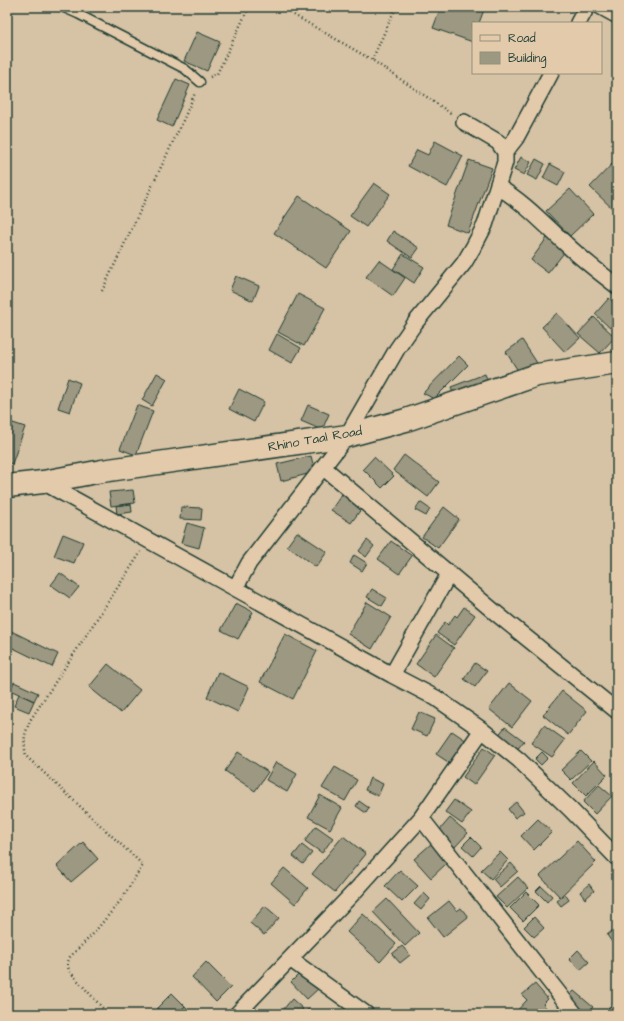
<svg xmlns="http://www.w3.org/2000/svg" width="624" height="1021" font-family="'Architects Daughter',sans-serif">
	<rect width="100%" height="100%" fill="#d6c2a4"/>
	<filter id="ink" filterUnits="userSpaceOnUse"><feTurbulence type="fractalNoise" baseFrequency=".025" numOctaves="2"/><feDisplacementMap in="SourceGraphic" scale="8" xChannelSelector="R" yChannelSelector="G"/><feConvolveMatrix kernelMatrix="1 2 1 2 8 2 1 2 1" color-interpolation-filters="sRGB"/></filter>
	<g filter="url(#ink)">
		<path fill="#9d9881" stroke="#1f3d34" d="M441,7H485L479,23H473V42L433,28Z
			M197,32L220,42L207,71L184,61Z
			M176,79L190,85L172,127L157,120Z
			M435,141L463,156L447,187L408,166L417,150L428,155Z
			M521,157L531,162L524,175L514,170Z
			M536,159L545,164L537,180L527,175Z
			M469,160L492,168L468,233L446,225Z
			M615,161L617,163V213L590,187Z
			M550,164L565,172L558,186L543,178Z
			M374,183L390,194L366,227L350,216Z
			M570,189L593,214L570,236L546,211Z
			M299,196L351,231L326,268L274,233Z
			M393,231L419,248L412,258L387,241Z
			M549,235L567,249L548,273L531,260Z
			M403,254L424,267L414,283L393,269Z
			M379,260L405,278L393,296L366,277Z
			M236,276L259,286L253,301L230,290Z
			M298,294L325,308L304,346L278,332Z
			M609,298L617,306V319L610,328L595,314Z
			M557,313L580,338L565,352L542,327Z
			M594,317L615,337L600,353L578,334Z
			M277,334L301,348L292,363L269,350Z
			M522,340L539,366L522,377L506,352Z
			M459,356L468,365L434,399L423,393Z
			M157,373L167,379L152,406L142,400Z
			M485,374L489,384L454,397L451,387Z
			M68,378L80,383L70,412L58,408Z
			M239,389L264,402L254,422L229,409Z
			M137,405L153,411L136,455L120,449Z
			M308,405L329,414L322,430L301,421Z
			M7,421L25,427L12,464L7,462Z
			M404,455L439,482L428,497L393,470Z
			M311,456L315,472L281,481L277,464Z
			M374,457L394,476L382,488L363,469Z
			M133,490L135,503L111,506L109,492Z
			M342,494L362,508L351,523L331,510Z
			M420,502L430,509L426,516L415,510Z
			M131,504L132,512L117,514L116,506Z
			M181,507L202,508L201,520L180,519Z
			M444,507L459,519L438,548L422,537Z
			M187,523L204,528L199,548L181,543Z
			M297,532L327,552L316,567L287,546Z
			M63,534L83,542L74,563L54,556Z
			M367,540L374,546L366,557L359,551Z
			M391,541L412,556L399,574L378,559Z
			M354,555L367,563L362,571L350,563Z
			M60,573L79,587L70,598L51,585Z
			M372,589L387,598L382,606L367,597Z
			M367,602L391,617L372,649L348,634Z
			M236,603L253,612L238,639L221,630Z
			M464,607L475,615L454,645L437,633L445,622L448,625L455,615L457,617Z
			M9,630L58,654L52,667L7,645V634Z
			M285,634L317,651L293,699L260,682Z
			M436,635L454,648L434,677L416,664Z
			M475,663L487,671L475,687L464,679Z
			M108,664L140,690L121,713L89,687Z
			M218,672L249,687L238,712L207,697Z
			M14,682L38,693L34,701L10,690Z
			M509,683L532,701L512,727L489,709Z
			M562,691L587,711L568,735L543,715Z
			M19,694L34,701L29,712L14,706Z
			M419,712L435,719L427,736L411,729Z
			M544,725L565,740L552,757L531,743Z
			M505,727L524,741L516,751L497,737Z
			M452,731L470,743L454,766L436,754Z
			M484,747L495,755L474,785L463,777Z
			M581,751L591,761L571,780L561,770Z
			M238,752L268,772L255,791L225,771Z
			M542,752L548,758L541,765L535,759Z
			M594,761L607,775L586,796L573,783Z
			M276,762L297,774L287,792L266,780Z
			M335,767L357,780L345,801L322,788Z
			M370,778L383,784L378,796L365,790Z
			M599,785L612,796L595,814L583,802Z
			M320,795L342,808L330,829L308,817Z
			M454,800L471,812L462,824L445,812Z
			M359,801L369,808L366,813L356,806Z
			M516,802L524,812L515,818L508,809Z
			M450,818L468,833L455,847L438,832Z
			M538,819L552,832L534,850L521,836Z
			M316,826L333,838L322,853L305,841Z
			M343,836L366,854L335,892L312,874Z
			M471,837L481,847L473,856L462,846Z
			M577,841L596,862L560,897L540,876Z
			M83,842L98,859L71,882L57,866Z
			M431,844L448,862L431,878L414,859Z
			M302,845L312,853L303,864L293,856Z
			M500,852L508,860L491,879L481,870Z
			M511,863L518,871L500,887L493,879Z
			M284,868L308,888L295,904L271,883Z
			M400,870L418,886L402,902L385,886Z
			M518,877L528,888L507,908L496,897Z
			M589,884L594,891L585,899L580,892Z
			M541,886L552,896L547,902L536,891Z
			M526,892L539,905L523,921L510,908Z
			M424,893L430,899L421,910L414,904Z
			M565,894L569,900L561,906L557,901Z
			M387,899L419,933L405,946L373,912Z
			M449,901L457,911L461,908L468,917L443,937L428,918Z
			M265,906L279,918L264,935L250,923Z
			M363,914L396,944L380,962L347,932Z
			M534,917L544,928L534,937L524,927Z
			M617,927V949L607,935Z
			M402,946L410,955L400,963L392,954Z
			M578,950L589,962L580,970L569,959Z
			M206,962L231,987L216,1002L192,977Z
			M302,971L318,989L307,999L291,982Z
			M535,984L548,999L543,1004L547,1009L542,1014H514L527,1000L522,995Z
			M574,991L593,1007L587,1014H584L566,999Z
			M172,993L185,1006L177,1014H163L157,1008Z
			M292,999L303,1009L299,1014H286L282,1011Z
			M185,1006L193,1014H177Z
			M308,1009L313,1014H304Z
			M547,1009L552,1014H542Z"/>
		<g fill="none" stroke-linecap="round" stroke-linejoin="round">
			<defs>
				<path id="lane" d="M62,7L78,14L185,69L200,82
					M594,7L614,18H617"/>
				<path id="street" d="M578,23L587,7
					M505,152L516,138L551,73
					M498,187C524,202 544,224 567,245C583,260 600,273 617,286
					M324,468L497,614L617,711
					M43,482L392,675L436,698L482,730L519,760L571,810L617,858
					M236,587L249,563L347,436L397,349L415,323L464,263L474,246L485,225L505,162V152L498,142L464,122
					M392,675L449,574
					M421,818L575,1014
					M290,959L366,1014
					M237,1014L356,890L421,818L482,730
					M614,1014L617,1012"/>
				<path id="secondary" d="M7,486L43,482L102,471L347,436L406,420L537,375L617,363"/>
			</defs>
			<use href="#lane" stroke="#1f3d34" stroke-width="11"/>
			<use href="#street" stroke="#1f3d34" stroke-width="18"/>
			<use href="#secondary" stroke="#1f3d34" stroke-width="25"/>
			<path stroke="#1f3d34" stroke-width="2.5" stroke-dasharray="1 3" stroke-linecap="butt" d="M280,7L372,60L452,114
				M372,60L396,7
				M210,77L217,74L249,7
				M102,291L182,123L195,93
				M108,1014L70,972C67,966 67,963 70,957L93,934L121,900L143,865L26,756C23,739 24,735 31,719L141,552"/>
			<use href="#lane" stroke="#e2caab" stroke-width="8"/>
			<use href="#street" stroke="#e2caab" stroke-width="15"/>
			<use href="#secondary" stroke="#e2caab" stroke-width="22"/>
		</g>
	</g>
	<g text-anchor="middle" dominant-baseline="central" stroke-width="3" stroke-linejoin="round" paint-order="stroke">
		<g font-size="13" fill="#1f3d34" stroke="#e2caab">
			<text transform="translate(315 439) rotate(-10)">Rhino Taal Road</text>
		</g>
	</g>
	<rect width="624" height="1021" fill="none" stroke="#e2caab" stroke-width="24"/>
	<rect x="12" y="12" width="600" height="997" fill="none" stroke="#1f3d34" stroke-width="1.5" filter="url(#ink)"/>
	<rect x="472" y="22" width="130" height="52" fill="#e2caab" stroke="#94927b"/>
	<rect x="480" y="35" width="20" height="6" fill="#e2caab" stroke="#94927b"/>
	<text x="508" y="42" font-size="12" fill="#1f3d34">Road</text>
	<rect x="480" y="52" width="20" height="12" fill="#9d9881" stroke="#94927b"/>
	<text x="508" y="62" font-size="12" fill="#1f3d34">Building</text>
</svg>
